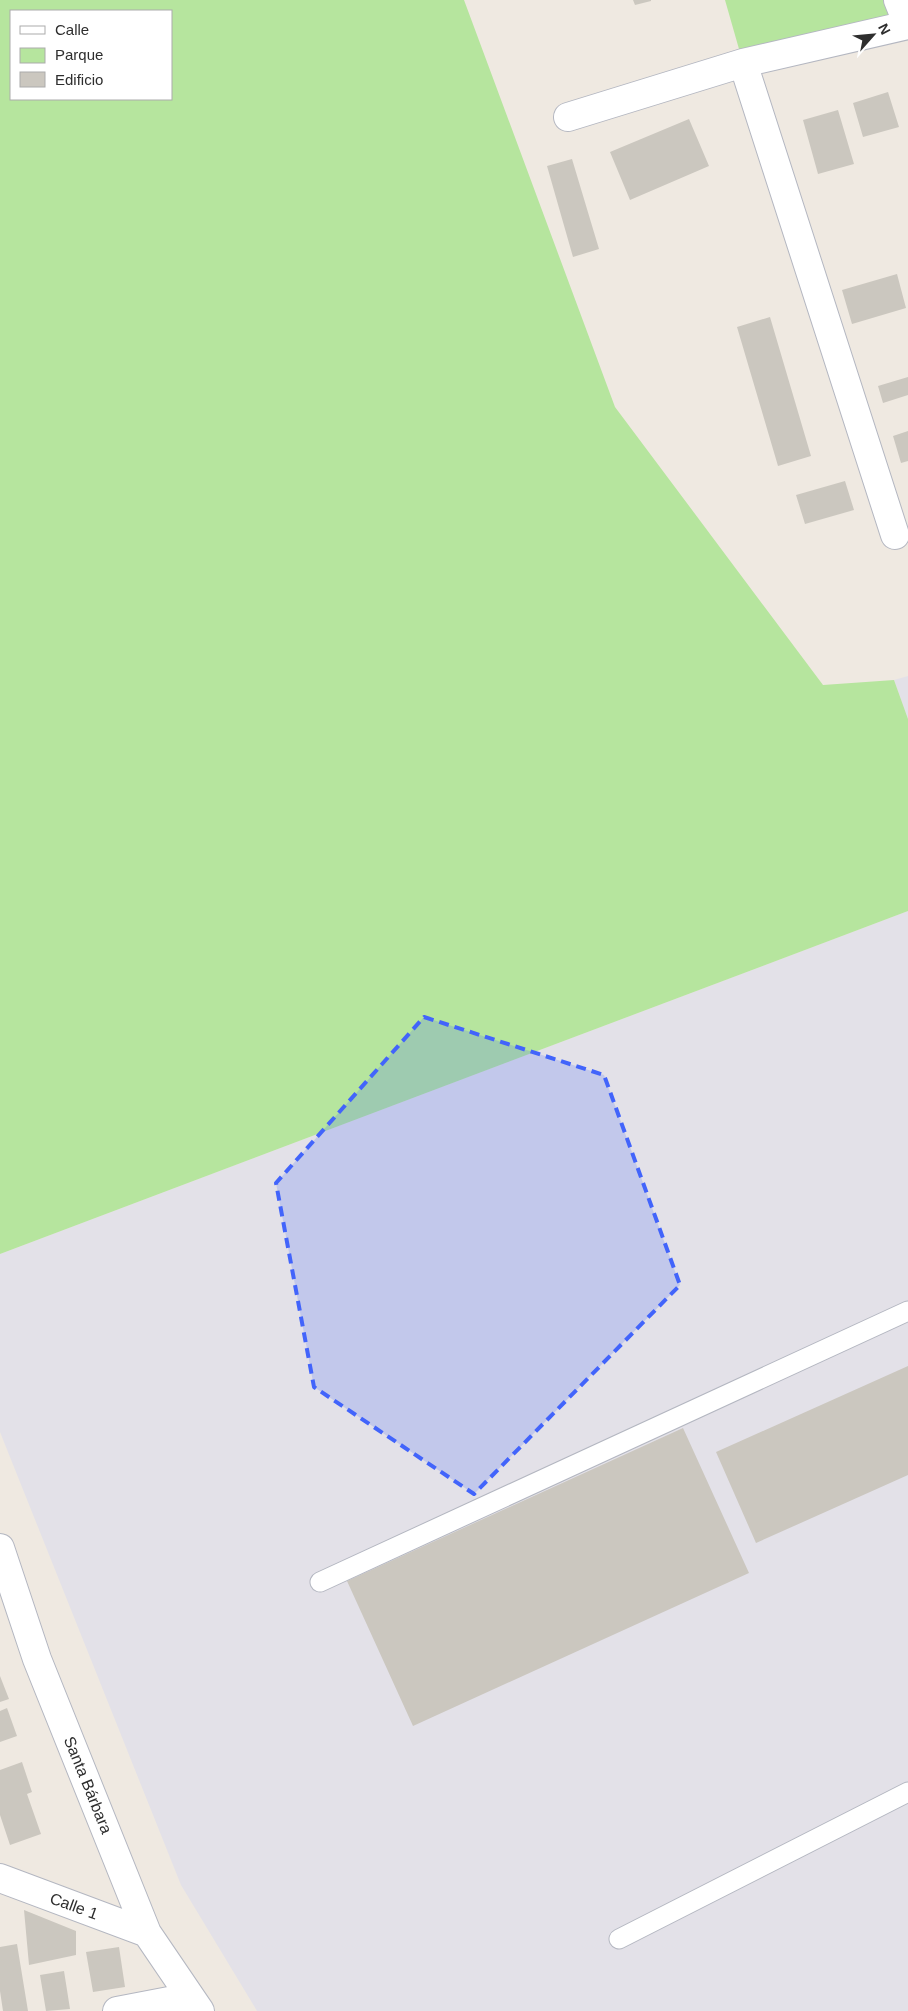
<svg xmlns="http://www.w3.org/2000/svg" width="908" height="2011" font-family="Helvetica,sans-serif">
	<rect width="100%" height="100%" fill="#efe9e1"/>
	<path fill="#e3e1e8" d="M908,676V719L894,680Z
		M908,911V2011H257L181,1885L0,1432V1254Z"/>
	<path fill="#b6e59e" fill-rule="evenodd" d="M0,0H464L615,407L823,685L894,680L908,719V911L0,1254ZM171,11V99H11V11Z
		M725,0H908V11L743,63Z"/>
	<path fill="#cbc7bf" d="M633,0H651V1L635,5Z
		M888,92L899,127L863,137L853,103Z
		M838,110L854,164L818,174L803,120Z
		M689,119L709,166L630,200L610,152Z
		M572,159L599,249L573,257L547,166Z
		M897,274L906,308L852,324L842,290Z
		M770,317L811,456L778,466L737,327Z
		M908,377V395L883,403L878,386Z
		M908,431V461L901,463L893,436Z
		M845,481L854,510L805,524L796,495Z
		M908,1366V1475L756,1543L716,1452Z
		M683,1428L749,1573L413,1726L347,1581Z
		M0,1676L9,1699L0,1702Z
		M7,1708L17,1736L0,1742V1711Z
		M22,1762L32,1792L27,1794L41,1834L10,1845L0,1815V1770Z
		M24,1910L76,1931V1955L29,1965Z
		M17,1944L28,2011H3L0,1991V1947Z
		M119,1947L125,1987L93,1992L86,1952Z
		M64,1971L70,2009L46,2011L40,1975Z"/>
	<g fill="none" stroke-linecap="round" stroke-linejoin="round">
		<defs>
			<path id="service" d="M320,1582L908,1311
				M619,1939L908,1792"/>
			<path id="minor" d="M898,0L908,25
				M743,63L895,535
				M568,117L743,63L908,25
				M0,1548L37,1659L147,1933L200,2011
				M0,1878L147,1933
				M117,2011L190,1997"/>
		</defs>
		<use href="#service" stroke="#b4b7c1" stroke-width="21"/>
		<use href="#minor" stroke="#b4b7c1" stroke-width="30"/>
		<use href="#service" stroke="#fff" stroke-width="19"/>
		<use href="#minor" stroke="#fff" stroke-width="28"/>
	</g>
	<path fill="#4264fb" fill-opacity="0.2" stroke="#4264fb" stroke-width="4" stroke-dasharray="10 6" stroke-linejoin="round" d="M424,1017L604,1075L680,1285L474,1494L314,1387L276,1183Z"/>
	<g text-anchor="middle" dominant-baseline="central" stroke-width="4.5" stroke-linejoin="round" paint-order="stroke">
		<g font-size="16" fill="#2e2e2e" stroke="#fff">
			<text transform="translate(88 1785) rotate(68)">Santa Bárbara</text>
			<text transform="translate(74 1906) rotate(20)">Calle 1</text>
		</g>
	</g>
	<rect x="10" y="10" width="162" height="90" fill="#ffffff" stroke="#ababab"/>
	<rect x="20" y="26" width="25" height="8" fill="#ffffff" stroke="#ababab"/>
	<text x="55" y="35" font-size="15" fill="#2e2e2e">Calle</text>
	<rect x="20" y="48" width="25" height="15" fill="#b6e59e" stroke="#ababab"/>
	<text x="55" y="60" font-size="15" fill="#2e2e2e">Parque</text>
	<rect x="20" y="72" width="25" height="15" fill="#cbc7bf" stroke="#ababab"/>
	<text x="55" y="85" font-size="15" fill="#2e2e2e">Edificio</text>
	<g transform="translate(873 35) rotate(63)" stroke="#ffffff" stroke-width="4" paint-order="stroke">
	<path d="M0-4L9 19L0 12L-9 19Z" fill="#2e2e2e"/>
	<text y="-8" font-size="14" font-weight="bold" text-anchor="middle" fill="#2e2e2e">N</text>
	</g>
</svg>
